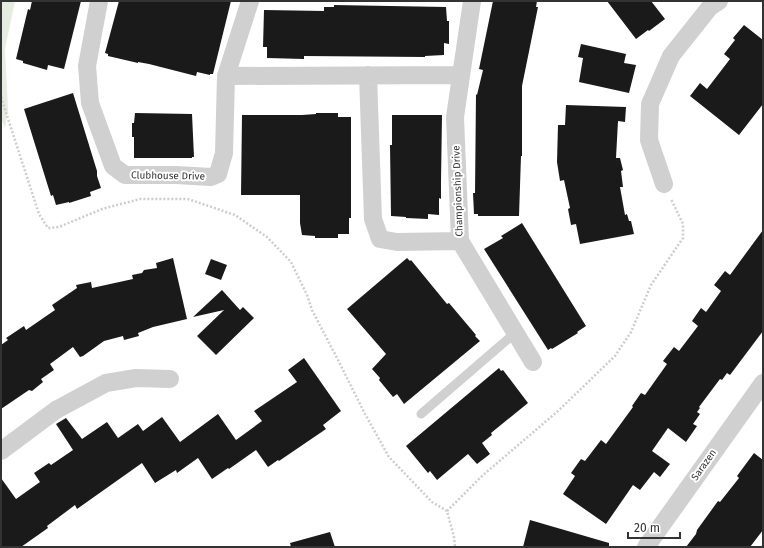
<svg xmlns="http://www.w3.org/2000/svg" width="764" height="548" font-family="'Fira Sans',sans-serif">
	<rect width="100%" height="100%" fill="#fff"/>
	<path fill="#e6ecdf" d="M1,1H15L5,49L8,110L5,128L1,119Z"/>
	<path fill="#1a1a1a" d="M32,1H81L64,69L48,65L47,70L23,63V61L16,59L28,9L30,10Z
		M119,1H231L213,74H210V75L197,72L196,76L149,64L138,62V63L108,56V54L105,53Z
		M493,1H537L536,7H538L522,86V156H521L519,216H478V214H474L473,193H475L476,94L477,95L483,70L479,69Z
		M607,1H651L665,19L649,31L648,30L636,39Z
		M334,5L446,7L447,21H449V44L444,43V55L425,56V57L304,56V59L267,58V47H263L264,10L324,11V7H334Z
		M744,25L763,40V104L739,135L690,96L700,83L707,89L730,59L724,54L735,40L733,38Z
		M581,44L626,54L624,63L636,65L629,93L579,82L583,58L578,57Z
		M73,93L97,171V176L101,188L90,192L91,196L69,203V202L56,205L53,195L51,196L24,109Z
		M566,105L626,107L625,122L618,121L616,158H620L623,170L621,171L623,187H620L625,215L627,214L629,221H631L634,234L580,244L576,224L571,225L568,209L570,208L564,180L560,181L557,162L558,125H565Z
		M135,113L192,114L194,157H192V158H134V137H132V123H134Z
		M316,113H338V117H351V218H349V234H338V238H315V236L302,235L300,223V195H241L242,115H302L316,114Z
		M392,115H442L441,181V199L439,198V215L428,214V219L406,218V217L391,216L390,145H392Z
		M522,223L586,326L577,332L578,333L552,349L551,348L548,350L484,249L503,238L501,236Z
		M763,230V331L730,375L727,373L722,380L720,379L699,407L700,408L697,412L700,414L693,424L697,426L686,442L668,428L652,451L670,464L660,477L654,472L640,490L633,485L606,524L563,494L575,476L571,473L581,459L585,461L601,440L606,444L633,407L632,406L641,393L645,395L667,364L663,361L674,347L679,351L698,326L692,321L701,308L706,312L721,291L714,285L725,271L730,275Z
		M173,258L187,319L153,327L138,333L139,336L124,340L123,336L104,341L83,356L80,357L73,347L50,364L54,370L41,379L43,382L32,391L29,390L1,409V345L8,340L6,338L24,326L26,330L55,310L52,305L77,288L76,285L91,282L92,288L133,279L132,275L142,273L144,270L157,268L156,263Z
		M407,258L410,261L411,260L447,304L449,303L476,335L475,336L480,341L404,404L397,394L393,397L379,380L380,378L372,369L386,354L347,309Z
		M211,259L227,265L221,280L205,274Z
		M222,290L240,310L243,307L254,318L216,355L197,336L224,310L193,317Z
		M304,358L341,411L323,425L326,429L279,461L278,460L268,467L256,450L229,469L228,468L212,479L198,458L177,473L176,470L155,483L142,463L77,509L75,505L47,526L48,528L21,547H1V478L16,499L40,482L34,473L49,463L51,465L73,450L56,424L66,418L82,439L107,422L118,438L138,424L143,431L162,417L180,442L218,414L236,440L262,421L254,411L297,382L288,370Z
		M499,368L501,371L503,370L528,403L491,433L492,435L482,443L490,454L477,464L468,454L437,480L430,471L428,473L406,446Z
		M754,453L763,460V530L750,547H686L696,534L697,530L718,501L720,502L739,478L737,476Z
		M530,520L609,543V547H523Z
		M330,532L335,547H291L290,543Z"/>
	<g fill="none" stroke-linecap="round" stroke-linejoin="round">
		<path stroke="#cdcdcd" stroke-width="2.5" stroke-dasharray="2 2" stroke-linecap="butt" d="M1,97L39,214L48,228L59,227L102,209L140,199H188L235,215L267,237L291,262L307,295L312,310L338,360L365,414L389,457L432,502L447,511L454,537L455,547
			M447,511L482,476L558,411L615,356L631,332L651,285L683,238V224L671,199"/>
		<path stroke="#d0d0d0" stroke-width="9" d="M421,414L515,333"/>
		<path stroke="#d0d0d0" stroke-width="18" d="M99,1L87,66L90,103L113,166L125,175H176L211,177L218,174L224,153L226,76L250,1
			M472,1L455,117L460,241L533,362
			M368,75L373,219L380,239L397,242L460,241
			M226,76L461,75
			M664,184L649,140L650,104L671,56L710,7L719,1
			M1,451L56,410L106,383L136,378L170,379
			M646,547L763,383"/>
	</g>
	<g text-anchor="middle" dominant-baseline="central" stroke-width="4" stroke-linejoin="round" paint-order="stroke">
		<g font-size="10" fill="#333" stroke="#fff">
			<text transform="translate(168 176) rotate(1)">Clubhouse Drive</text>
			<text transform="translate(458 191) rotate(-92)">Championship Drive</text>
			<text transform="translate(704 465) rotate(-55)">Sarazen</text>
		</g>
	</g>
	<rect width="764" height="548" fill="none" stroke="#333333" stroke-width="4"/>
	<path d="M628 532v6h52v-6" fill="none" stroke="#333333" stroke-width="2"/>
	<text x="634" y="532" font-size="12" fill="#333333" stroke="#ffffff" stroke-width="3" paint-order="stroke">20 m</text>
</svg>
